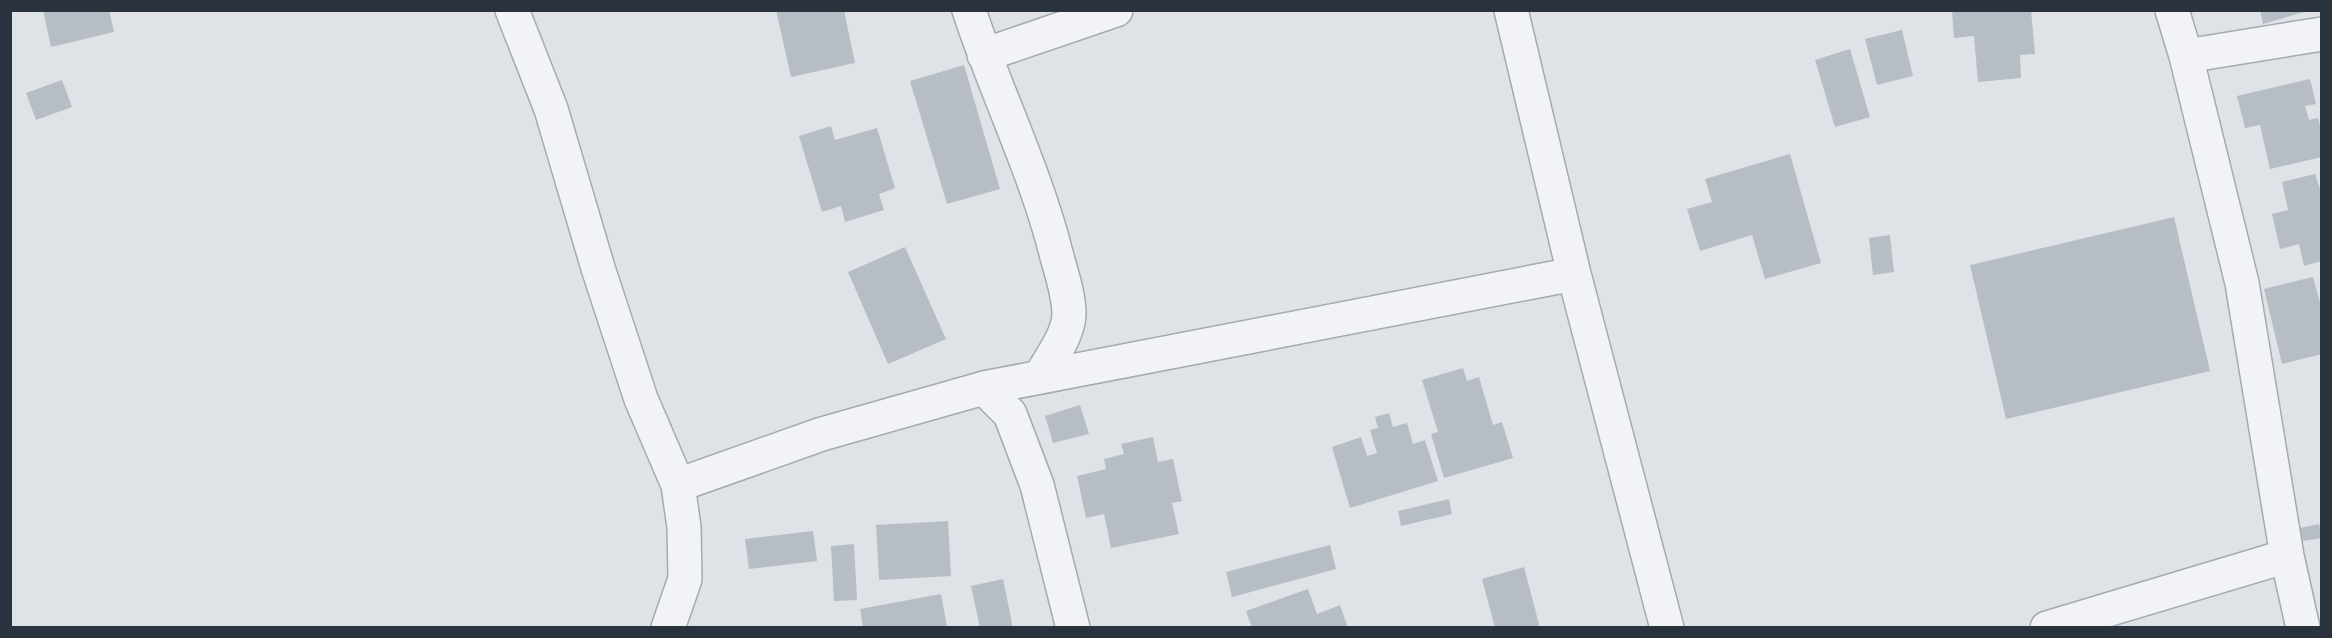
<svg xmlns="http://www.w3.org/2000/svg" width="2332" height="638" font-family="Barlow,sans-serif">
	<rect width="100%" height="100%" fill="#dfe3e7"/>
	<path fill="#b6bdc4" d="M43,10H109L114,32L51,47Z
		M776,10H844L855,63L791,77Z
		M1952,10H2031L2035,54L2020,55L2021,78L1978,82L1974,36L1954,38Z
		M2260,10H2308V11L2263,24Z
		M1902,30L1913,76L1877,85L1865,39Z
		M1850,49L1870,117L1835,127L1815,60Z
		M964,65L1000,189L947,204L910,81Z
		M2310,79L2316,104L2305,106L2309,120L2318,118L2322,134V157L2270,169L2260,125L2245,128L2237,96Z
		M62,80L72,107L36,120L26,93Z
		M831,126L835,140L877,128L895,188L879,194L884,210L845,222L841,206L822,212L799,136Z
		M1790,154L1821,263L1765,279L1752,235L1700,251L1687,209L1712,202L1705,179Z
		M2315,174L2322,195V261L2304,266L2299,244L2280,249L2272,214L2288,210L2282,182Z
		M2174,217L2210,371L2006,419L1970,265Z
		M1890,235L1894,272L1873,275L1869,238Z
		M905,247L946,339L888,364L848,272Z
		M2313,277L2322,310V354L2282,364L2264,289Z
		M1463,368L1467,381L1479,377L1493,425L1502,422L1513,458L1444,478L1431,434L1438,432L1422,380Z
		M1080,405L1089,434L1053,443L1045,416Z
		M1389,413L1393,427L1407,423L1413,444L1425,440L1438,481L1350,508L1332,447L1361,437L1367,456L1377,453L1370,430L1378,428L1375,417Z
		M1153,437L1158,462L1173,459L1182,501L1172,503L1179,534L1111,548L1104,514L1086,518L1077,476L1106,469L1104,459L1124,454L1121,444Z
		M1449,499L1452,514L1401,526L1398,511Z
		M948,521L951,576L879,580L876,525Z
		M2319,524L2322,538L2303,541L2300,528Z
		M813,531L817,561L749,569L745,539Z
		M854,544L857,600L834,601L831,546Z
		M1330,545L1336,569L1232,597L1226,572Z
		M1524,567L1540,628H1495L1482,579Z
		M1003,579L1013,628H980L971,586Z
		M1308,589L1317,614L1340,605L1348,628H1252L1246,611Z
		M941,594L947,627L863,628L860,609Z"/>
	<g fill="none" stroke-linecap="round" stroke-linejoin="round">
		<defs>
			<path id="minor" d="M512,10L551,109L598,268L641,399L678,485L684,527L685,579L668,628
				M969,10C996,93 1036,172 1057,257C1062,275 1069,295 1069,315C1068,336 1050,359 1040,377
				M1511,10L1574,274L1667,628
				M2172,10L2186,56L2242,283L2287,556L2303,628
				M984,55L1116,10
				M2186,56L2322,34
				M984,388L1010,414L1037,485L1073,628
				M678,485L822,434L984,388L1574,274
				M2047,628L2287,556"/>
		</defs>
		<use href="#minor" stroke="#a5aab1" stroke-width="36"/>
		<use href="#minor" stroke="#f1f3f6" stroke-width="33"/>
	</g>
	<rect width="2332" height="638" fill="none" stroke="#29323d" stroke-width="24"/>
</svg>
